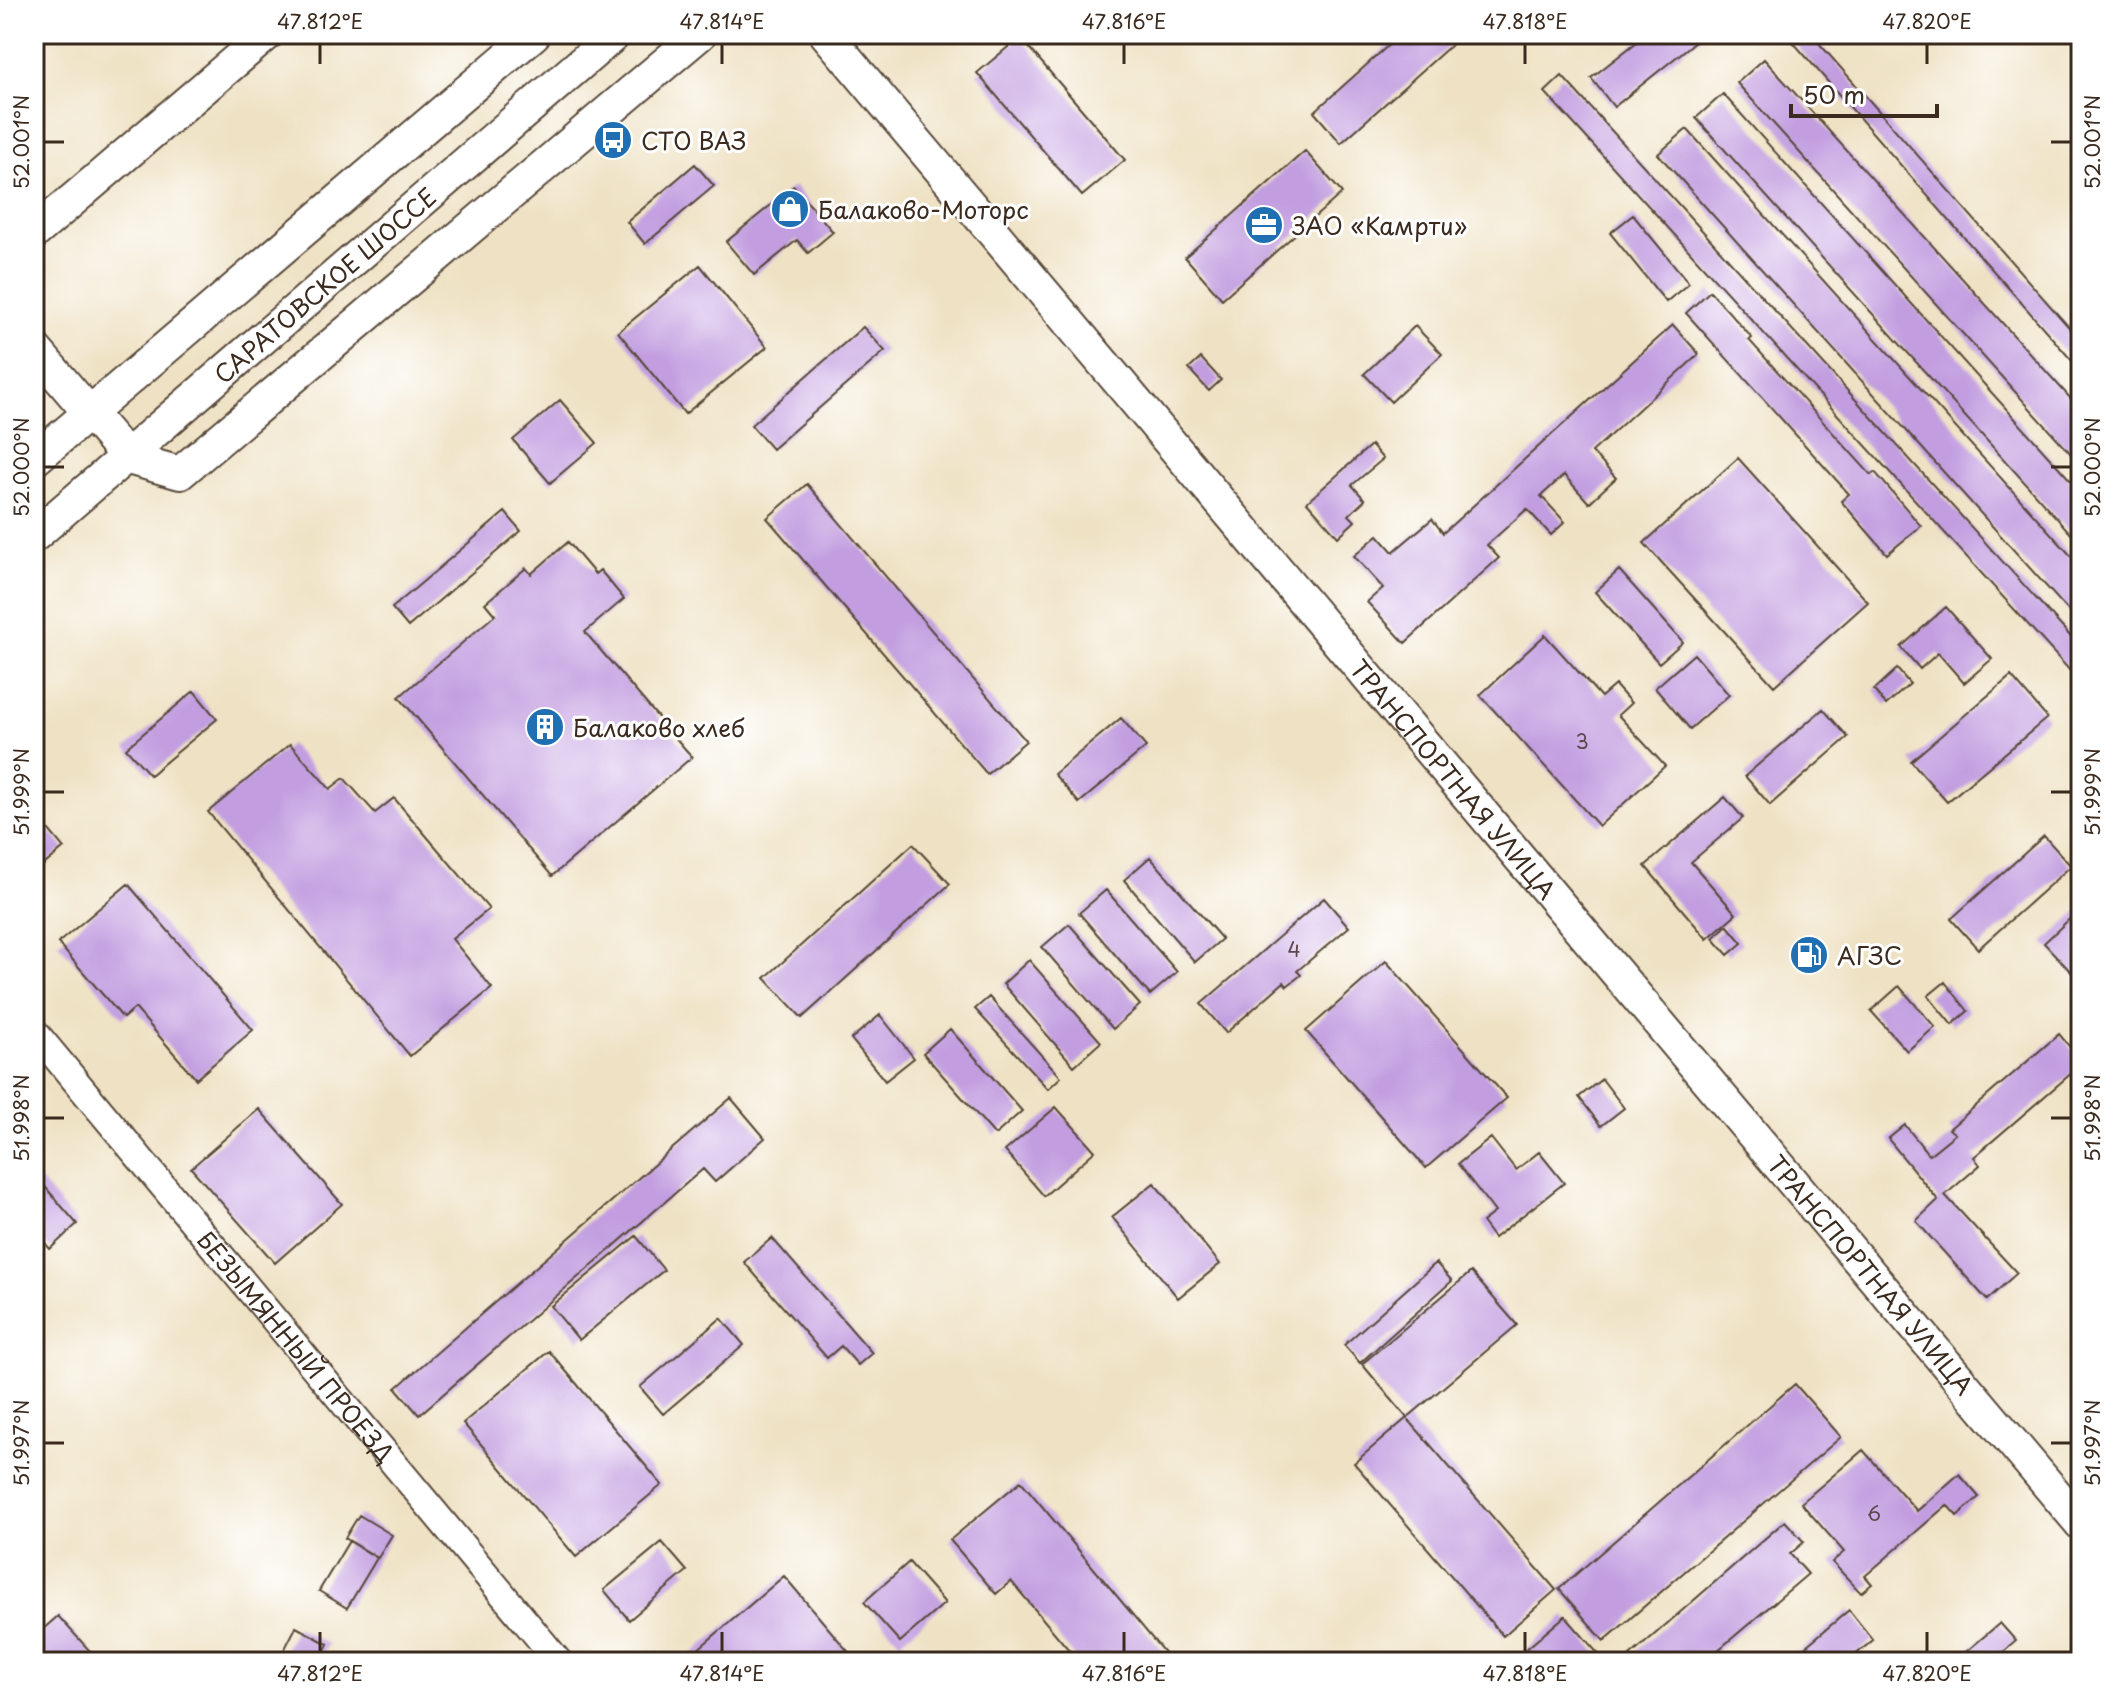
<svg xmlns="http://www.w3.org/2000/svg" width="2115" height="1696" font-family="'Playpen Sans',sans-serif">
	<rect width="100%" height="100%" fill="#fff"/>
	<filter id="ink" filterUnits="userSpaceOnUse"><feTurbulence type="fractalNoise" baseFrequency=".0125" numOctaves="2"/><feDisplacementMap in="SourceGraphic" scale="16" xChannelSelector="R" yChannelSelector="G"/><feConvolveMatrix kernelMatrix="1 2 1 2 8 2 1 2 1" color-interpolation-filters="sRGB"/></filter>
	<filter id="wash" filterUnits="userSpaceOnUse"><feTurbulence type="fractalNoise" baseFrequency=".006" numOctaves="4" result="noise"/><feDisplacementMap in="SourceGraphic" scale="32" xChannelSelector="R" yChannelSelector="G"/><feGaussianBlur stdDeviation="1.8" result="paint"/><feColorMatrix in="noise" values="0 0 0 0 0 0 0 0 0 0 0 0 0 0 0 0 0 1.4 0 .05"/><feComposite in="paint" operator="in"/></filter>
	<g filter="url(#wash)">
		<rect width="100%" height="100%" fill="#efe2c4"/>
		<g id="blocks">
			<path fill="#c29ee0" d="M1401,34H1455L1459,38L1341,143L1314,112Z
				M1647,34H1705L1614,107L1591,78Z
				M1786,34H1811L2081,341V371Z
				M1020,37L1125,160L1082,196L977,73Z
				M1764,59L2081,410V465L1737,83Z
				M1562,76L2081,648V683L1545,92Z
				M1723,94L2081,492V545L1696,118Z
				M1687,129L2081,567V625L1658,154Z
				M1305,151L1342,193L1222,299L1185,257Z
				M695,164L714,186L645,244L627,222Z
				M794,186L833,232L808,253L797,240L754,275L726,242Z
				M1633,215L1689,283L1666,302L1610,233Z
				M700,265L767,347L685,414L618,332Z
				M1710,291L1752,338L1749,340L1871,475L1875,472L1921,526L1887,554L1841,501L1849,494L1686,313Z
				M1673,325L1699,354L1592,452L1616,478L1589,503L1564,475L1541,496L1565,522L1551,535L1527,509L1487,545L1499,558L1405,643L1367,602L1383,588L1354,556L1378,535L1393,552L1432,519L1443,533Z
				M1415,326L1442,354L1391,402L1364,374Z
				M863,327L885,351L772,449L751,425Z
				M1201,358L1221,380L1209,391L1189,369Z
				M560,400L597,443L550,483L513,440Z
				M1371,445L1383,459L1352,485L1365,500L1349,515L1355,521L1338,537L1307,502Z
				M1738,458L1868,602L1774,686L1644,543Z
				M807,484L1026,741L987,774L767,518Z
				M505,512L521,531L408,627L392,608Z
				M568,542L595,574L600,570L624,599L585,632L692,757L552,876L399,697L495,615L485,603L526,568L531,574Z
				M1619,570L1683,642L1659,663L1595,592Z
				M1946,607L1992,659L1964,683L1938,653L1920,669L1901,647Z
				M1545,635L1601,697L1615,685L1631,703L1618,715L1665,766L1599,826L1480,695Z
				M1694,654L1729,695L1690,729L1655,688Z
				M1897,669L1910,684L1886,705L1874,690Z
				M2011,676L2047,718L1947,802L1911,761Z
				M194,691L217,719L150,775L126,748Z
				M1823,709L1848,737L1770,805L1745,776Z
				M1121,718L1146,747L1079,803L1054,774Z
				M290,744L330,789L344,778L375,813L394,798L489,909L452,939L492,988L410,1056L208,812Z
				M1725,797L1743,818L1691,862L1736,914L1707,939L1645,866Z
				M34,812L64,848L34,873Z
				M2044,836L2071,866L1978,949L1951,919Z
				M913,844L950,884L802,1018L765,978Z
				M1150,857L1222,939L1195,962L1124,880Z
				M128,884L253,1030L196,1079L135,1008L123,1018L58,943Z
				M1106,890L1177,972L1150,995L1079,913Z
				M1324,898L1349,927L1297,971L1301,975L1287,986L1284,982L1226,1033L1201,1004Z
				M2081,908V966L2073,974L2044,943Z
				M1069,924L1140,1005L1113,1029L1042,947Z
				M1727,925L1742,943L1728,955L1713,938Z
				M1029,960L1101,1042L1074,1066L1003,984Z
				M1386,961L1507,1098L1426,1168L1306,1031Z
				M1945,982L1968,1011L1952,1025L1928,996Z
				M1899,986L1935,1027L1907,1051L1871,1011Z
				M989,997L1061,1077L1048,1089L975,1009Z
				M880,1015L914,1058L885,1081L851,1039Z
				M950,1029L1022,1111L995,1135L923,1053Z
				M2059,1034L2081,1060V1065L1974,1157L1980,1165L1945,1195L2017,1273L1987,1300L1916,1221L1938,1200L1888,1139L1905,1125L1929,1155L1955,1134L1949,1129Z
				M1602,1079L1624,1108L1601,1126L1579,1097Z
				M731,1098L765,1138L715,1182L703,1169L419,1415L396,1388Z
				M1056,1107L1095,1151L1044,1196L1005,1151Z
				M259,1109L342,1204L275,1263L191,1168Z
				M1491,1138L1516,1170L1539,1152L1564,1183L1494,1238L1482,1222L1495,1212L1458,1164Z
				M34,1174L77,1224L50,1249L34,1230Z
				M1154,1183L1220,1264L1178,1298L1112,1217Z
				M636,1236L664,1270L579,1340L551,1306Z
				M772,1238L872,1353L858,1365L841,1346L827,1358L744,1262Z
				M1436,1263L1452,1281L1360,1363L1344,1345Z
				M1471,1272L1517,1325L1407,1418L1362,1364Z
				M721,1318L744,1345L663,1414L640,1387Z
				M549,1351L662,1485L576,1557L463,1423Z
				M1795,1384L1841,1437L1604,1641L1559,1589Z
				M1407,1418L1556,1590L1503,1636L1354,1463Z
				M1863,1450L1917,1511L1959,1474L1979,1497L1957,1516L1947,1505L1865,1576L1872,1584L1861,1593L1832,1562L1844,1552L1801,1503Z
				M1021,1481L1066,1535L1172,1662H1079L1011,1581L996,1594L950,1540Z
				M359,1515L392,1535L378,1558L345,1538Z
				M1785,1521L1804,1542L1790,1554L1808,1574L1704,1662H1623Z
				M349,1541L377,1558L347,1608L319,1591Z
				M662,1542L687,1571L629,1620L604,1590Z
				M909,1562L945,1603L900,1642L864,1602Z
				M784,1576L857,1662H683Z
				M1849,1610L1873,1640L1847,1662H1787Z
				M58,1616L100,1662H34V1637Z
				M1565,1616L1601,1657L1596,1662H1511Z
				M2000,1623L2016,1641L1992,1662H1954Z
				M296,1627L328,1644L319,1662H278Z"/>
		</g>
	</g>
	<g filter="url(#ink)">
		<use href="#blocks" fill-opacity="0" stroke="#564637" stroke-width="2"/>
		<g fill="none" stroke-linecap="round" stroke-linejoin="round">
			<defs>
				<g id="minor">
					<path id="s1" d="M34,1031L559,1662"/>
				</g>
				<g id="major">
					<path id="s2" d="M826,34L2081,1524"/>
					<path d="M34,233L267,34"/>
					<path d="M34,348L128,458L180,473L700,34"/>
					<path d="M34,460L534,34"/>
					<path id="s3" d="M34,536L615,34"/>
				</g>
			</defs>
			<use href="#minor" stroke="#564637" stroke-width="30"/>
			<use href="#major" stroke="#564637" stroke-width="36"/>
			<use href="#minor" stroke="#fff" stroke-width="26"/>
			<use href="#major" stroke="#fff" stroke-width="32"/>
		</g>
	</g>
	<path fill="none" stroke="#3b2a1e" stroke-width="3" d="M320,44V64M722,44V64M1124,44V64M1525,44V64M1927,44V64M44,142H64M2051,142H2071M44,467H64M2051,467H2071M44,792H64M2051,792H2071M44,1118H64M2051,1118H2071M44,1443H64M2051,1443H2071M320,1632V1652M722,1632V1652M1124,1632V1652M1525,1632V1652M1927,1632V1652"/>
	<defs>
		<symbol id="bus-disc" viewBox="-11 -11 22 22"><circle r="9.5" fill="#1f6fb2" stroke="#fff"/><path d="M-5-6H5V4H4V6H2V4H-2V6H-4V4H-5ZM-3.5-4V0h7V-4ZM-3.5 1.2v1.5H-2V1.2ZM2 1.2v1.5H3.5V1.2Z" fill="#fff"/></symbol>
		<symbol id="shop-disc" viewBox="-11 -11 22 22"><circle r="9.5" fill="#1f6fb2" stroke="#fff"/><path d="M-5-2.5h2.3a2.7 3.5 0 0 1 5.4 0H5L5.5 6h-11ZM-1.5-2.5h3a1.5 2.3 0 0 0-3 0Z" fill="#fff"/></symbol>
		<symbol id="office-disc" viewBox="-11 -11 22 22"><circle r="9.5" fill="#1f6fb2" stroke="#fff"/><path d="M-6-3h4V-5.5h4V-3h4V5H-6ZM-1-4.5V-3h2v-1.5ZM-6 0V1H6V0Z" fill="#fff"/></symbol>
		<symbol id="building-disc" viewBox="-11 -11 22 22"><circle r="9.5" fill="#1f6fb2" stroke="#fff"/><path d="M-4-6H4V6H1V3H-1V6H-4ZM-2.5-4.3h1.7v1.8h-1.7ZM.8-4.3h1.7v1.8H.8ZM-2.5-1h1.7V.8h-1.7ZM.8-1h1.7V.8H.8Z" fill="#fff"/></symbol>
		<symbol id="fuel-disc" viewBox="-11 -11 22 22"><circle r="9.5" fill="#1f6fb2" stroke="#fff"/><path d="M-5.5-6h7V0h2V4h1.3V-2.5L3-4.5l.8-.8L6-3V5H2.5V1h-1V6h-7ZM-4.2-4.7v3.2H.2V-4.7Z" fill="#fff"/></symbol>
	</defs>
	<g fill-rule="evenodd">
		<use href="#bus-disc" x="591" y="118" width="44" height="44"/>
		<use href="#shop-disc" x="768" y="187" width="44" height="44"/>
		<use href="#office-disc" x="1242" y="203" width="44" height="44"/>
		<use href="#building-disc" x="523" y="705" width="44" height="44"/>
		<use href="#fuel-disc" x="1787" y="933" width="44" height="44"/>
	</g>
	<g text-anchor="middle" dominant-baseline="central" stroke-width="6" stroke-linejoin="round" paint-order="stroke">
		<g font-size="20" fill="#5d474e">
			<text x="1582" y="741">3</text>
			<text x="1294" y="949">4</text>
			<text x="1874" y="1513">6</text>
		</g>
		<g font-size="24" fill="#3b2a1e" stroke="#fff" text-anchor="start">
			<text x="641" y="140">СТО ВАЗ</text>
			<text x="818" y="209">Балаково-Моторс</text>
			<text x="1292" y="225">ЗАО «Камрти»</text>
			<text x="573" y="727">Балаково хлеб</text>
			<text x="1837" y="955">АГЗС</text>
		</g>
		<g font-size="24" fill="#3b2a1e" stroke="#fff">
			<text stroke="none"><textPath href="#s3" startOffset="384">САРАТОВСКОЕ ШОССЕ</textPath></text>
			<text stroke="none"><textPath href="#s2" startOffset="974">ТРАНСПОРТНАЯ УЛИЦА</textPath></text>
			<text stroke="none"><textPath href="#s2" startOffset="1622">ТРАНСПОРТНАЯ УЛИЦА</textPath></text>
			<text stroke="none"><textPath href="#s1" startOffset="410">БЕЗЫМЯННЫЙ ПРОЕЗД</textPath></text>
		</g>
	</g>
	<rect width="2115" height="1696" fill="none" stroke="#fff" stroke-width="88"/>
	<path d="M1791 104v12h146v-12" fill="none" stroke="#3b2a1e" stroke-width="4"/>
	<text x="1803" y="104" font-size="24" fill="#3b2a1e" stroke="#ffffff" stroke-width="6" paint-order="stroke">50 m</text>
	<rect x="44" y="44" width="2027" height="1608" fill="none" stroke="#3b2a1e" stroke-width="3"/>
	<g font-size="20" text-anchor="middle" fill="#3b2a1e">
		<text x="320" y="29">47.812°E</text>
		<text x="722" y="29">47.814°E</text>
		<text x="1124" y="29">47.816°E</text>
		<text x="1525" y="29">47.818°E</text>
		<text x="1927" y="29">47.820°E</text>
		<text transform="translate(22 142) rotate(-90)" y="7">52.001°N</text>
		<text transform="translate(2093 142) rotate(-90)" y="7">52.001°N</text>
		<text transform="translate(22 467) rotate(-90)" y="7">52.000°N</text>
		<text transform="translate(2093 467) rotate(-90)" y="7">52.000°N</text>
		<text transform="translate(22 792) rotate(-90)" y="7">51.999°N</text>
		<text transform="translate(2093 792) rotate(-90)" y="7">51.999°N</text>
		<text transform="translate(22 1118) rotate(-90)" y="7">51.998°N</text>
		<text transform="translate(2093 1118) rotate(-90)" y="7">51.998°N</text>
		<text transform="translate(22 1443) rotate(-90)" y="7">51.997°N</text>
		<text transform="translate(2093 1443) rotate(-90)" y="7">51.997°N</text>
		<text x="320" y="1681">47.812°E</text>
		<text x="722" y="1681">47.814°E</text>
		<text x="1124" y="1681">47.816°E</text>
		<text x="1525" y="1681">47.818°E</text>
		<text x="1927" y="1681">47.820°E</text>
	</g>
</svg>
